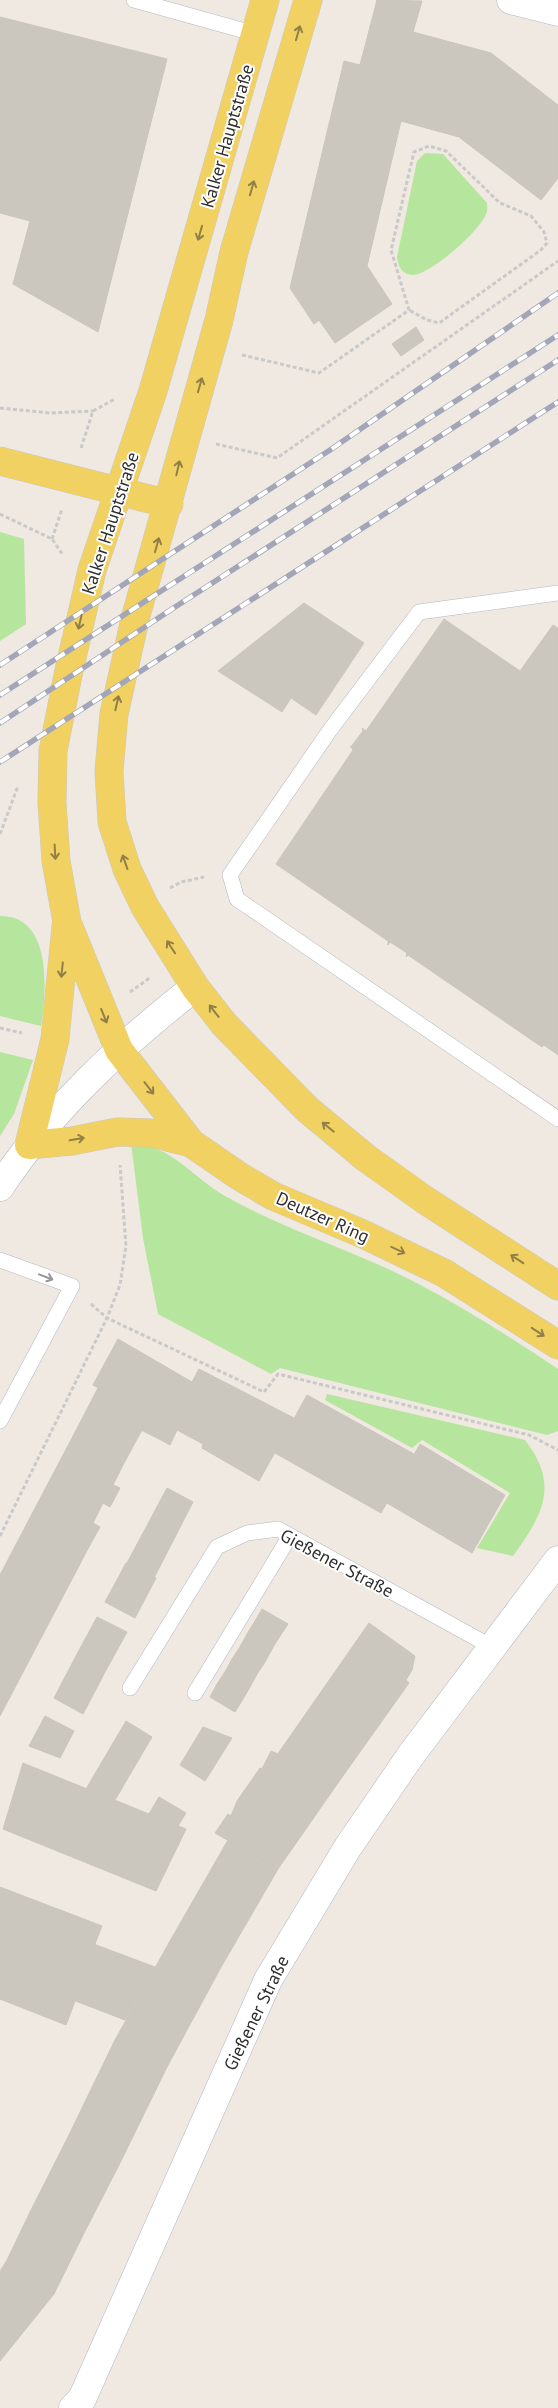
<svg xmlns="http://www.w3.org/2000/svg" width="558" height="2408" font-family="'PT Sans',sans-serif">
	<rect width="100%" height="100%" fill="#efe9e1"/>
	<path fill="#b6e59e" d="M425,153L443,154L487,203C487,207 488,211 486,214C480,231 431,274 413,275C402,275 398,266 397,257L417,161Z
		M0,532L24,539L26,624L0,641Z
		M0,916C52,915 47,990 41,1026L0,1016Z
		M0,1052L33,1060L14,1114L0,1136Z
		M131,1143C173,1146 192,1177 225,1196C283,1229 349,1249 409,1279C460,1305 510,1337 558,1369V1431L547,1435L280,1368L271,1374L158,1314L143,1238Z
		M327,1394L525,1440C558,1483 546,1511 513,1556L477,1548L510,1493L422,1440L412,1448L325,1400Z"/>
	<path fill="#cbc7bf" stroke="#cbc5ba" d="M377,0L422,1L413,32L491,53L558,105V178L541,200L459,137L401,121L367,266L392,304L335,343L319,320L314,324L290,288L344,61L360,65Z
		M0,17L167,59L98,332L13,284L30,221L0,213Z
		M416,327L424,340L401,356L392,344Z
		M304,603L364,643L316,715L291,698L282,712L218,671Z
		M444,619L520,671L553,625L558,628V1055L544,1045L542,1047L408,955L406,957L407,953L390,942L388,945V941L276,864L353,750L350,746L351,747L363,731L362,728L366,731Z
		M118,1339L192,1382L161,1440L141,1430L150,1415L93,1385Z
		M199,1369L294,1418L259,1481L202,1448L203,1444L177,1430L170,1445L161,1440Z
		M98,1388L150,1415L123,1465L72,1438Z
		M307,1395L414,1454L381,1513L275,1453Z
		M72,1438L123,1465L113,1485L120,1488L110,1507L103,1503L93,1523L100,1527L91,1543L33,1512Z
		M420,1444L505,1495L472,1553L387,1503Z
		M167,1488L193,1502L154,1578L127,1563Z
		M33,1512L91,1543L41,1638L0,1617V1575Z
		M126,1563L156,1578L135,1618L105,1602Z
		M262,1609L288,1624L280,1636L255,1621Z
		M0,1617L41,1638L0,1716Z
		M97,1617L127,1632L105,1672L76,1656Z
		M255,1621L280,1636L272,1649L247,1634Z
		M369,1623L415,1656L412,1670L406,1680L409,1683L340,1780L277,1755Z
		M247,1634L272,1649L265,1662L240,1647Z
		M240,1647L265,1662L257,1674L232,1659Z
		M76,1656L105,1672L83,1714L54,1698Z
		M232,1659L257,1674L250,1687L225,1672Z
		M225,1672L250,1687L243,1699L217,1684Z
		M217,1684L243,1699L235,1712L210,1697Z
		M45,1716L74,1731L60,1758L29,1746Z
		M126,1721L152,1737L115,1800L86,1789Z
		M203,1727L232,1738L205,1781L180,1765Z
		M271,1751L340,1780L278,1869L215,1833L228,1814L231,1816L237,1801L260,1768L262,1769Z
		M23,1763L186,1829L156,1891L3,1829Z
		M159,1797L186,1813L178,1826L149,1814Z
		M228,1840L278,1869L220,1969L170,1941Z
		M0,1887L102,1926L95,1944L0,1909Z
		M0,1909L155,1967L125,2020L0,1972Z
		M170,1941L220,1969L167,2067L115,2040Z
		M0,1972L75,2001L66,2025L0,1999Z
		M115,2040L167,2067L118,2167L67,2139Z
		M67,2139L118,2167L83,2235L31,2210Z
		M31,2210L83,2235L54,2294L6,2262Z
		M6,2262L54,2294L0,2361V2271Z"/>
	<g fill="none" stroke-linecap="round" stroke-linejoin="round">
		<defs>
			<path id="service" d="M134,0L256,34
				M558,593L419,612L330,730L230,875L237,899L558,1119
				M0,1260L72,1286L0,1421
				M130,1688L217,1547L247,1533L278,1529L492,1647
				M195,1693L290,1536"/>
			<path id="minor" d="M511,0L558,12"/>
			<path id="tertiary" d="M73,2408L82,2399L268,1980L348,1847L411,1755L558,1560"/>
			<path id="secondary" d="M0,1187C52,1108 121,1045 195,987"/>
			<path id="primary" d="M265,0L153,391L92,570L68,675L53,751L52,803L56,861L67,922L119,1050L191,1143L239,1176L273,1196L363,1234L444,1273L558,1345
				M308,0L234,252L219,320L135,619L114,714L109,771L112,822L127,869L145,907L195,987L224,1024L307,1109L366,1158L425,1200L558,1286
				M0,461L169,504
				M66,926L55,1039L29,1145L72,1141L117,1132L151,1133L191,1143"/>
		</defs>
		<use href="#service" stroke="#b4b7c1" stroke-width="16"/>
		<use href="#minor" stroke="#b4b7c1" stroke-width="29"/>
		<use href="#tertiary" stroke="#b4b7c1" stroke-width="29"/>
		<use href="#secondary" stroke="#b4b7c1" stroke-width="29"/>
		<use href="#primary" stroke="#c9c9c9" stroke-width="29"/>
		<path stroke="#c9c9c9" stroke-width="3" stroke-dasharray="4 2.5" stroke-linecap="butt" d="M242,355L319,373L409,310L391,250L414,152L429,146L446,151L500,203L531,216L544,232L547,243L541,250L439,323L427,320L409,310
			M0,408L50,413L93,411
			M216,444L277,458L558,261
			M81,448L93,411L115,399
			M0,514L52,539L63,555
			M52,539L62,509
			M0,834L18,786
			M170,888L181,882L204,877
			M130,992L151,977
			M0,1028L22,1033
			M91,1304L107,1318L264,1392L278,1374L529,1435L558,1450
			M0,1536L107,1318L120,1285L126,1246L120,1165"/>
		<use href="#service" stroke="#fff" stroke-width="15"/>
		<use href="#minor" stroke="#fff" stroke-width="28"/>
		<use href="#tertiary" stroke="#fff" stroke-width="28"/>
		<use href="#secondary" stroke="#fff" stroke-width="28"/>
		<use href="#primary" stroke="#f2d163" stroke-width="28"/>
		<defs>
			<path id="rail" d="M0,665L330,450L558,293
				M0,695L558,335
				M0,723L172,609L558,360
				M0,762L558,402"/>
		</defs>
		<use href="#rail" stroke="#a3a6b8" stroke-width="5.5"/>
		<use href="#rail" stroke="#fff" stroke-width="4" stroke-dasharray="11" stroke-linecap="butt"/>
	</g>
	<defs><path id="oneway-shaft" d="M-6 0H5M1.5-3L5.5 0L1.5 3" fill="none" stroke-width="1.6" stroke-linecap="round" stroke-linejoin="round" transform="scale(1.25)"/></defs>
	<g stroke="#908048">
		<use href="#oneway-shaft" transform="translate(298 33) rotate(-74)"/>
		<use href="#oneway-shaft" transform="translate(252 188) rotate(-74)"/>
		<use href="#oneway-shaft" transform="translate(200 233) rotate(106)"/>
		<use href="#oneway-shaft" transform="translate(200 385) rotate(-74)"/>
		<use href="#oneway-shaft" transform="translate(178 468) rotate(-77)"/>
		<use href="#oneway-shaft" transform="translate(157 545) rotate(-74)"/>
		<use href="#oneway-shaft" transform="translate(80 622) rotate(103)"/>
		<use href="#oneway-shaft" transform="translate(117 703) rotate(-77)"/>
		<use href="#oneway-shaft" transform="translate(55 852) rotate(87)"/>
		<use href="#oneway-shaft" transform="translate(125 862) rotate(-109)"/>
		<use href="#oneway-shaft" transform="translate(171 947) rotate(-123)"/>
		<use href="#oneway-shaft" transform="translate(62 970) rotate(96)"/>
		<use href="#oneway-shaft" transform="translate(214 1011) rotate(-128)"/>
		<use href="#oneway-shaft" transform="translate(104 1016) rotate(68)"/>
		<use href="#oneway-shaft" transform="translate(149 1088) rotate(52)"/>
		<use href="#oneway-shaft" transform="translate(328 1127) rotate(-141)"/>
		<use href="#oneway-shaft" transform="translate(77 1139) rotate(-10)"/>
		<use href="#oneway-shaft" transform="translate(398 1250) rotate(25)"/>
		<use href="#oneway-shaft" transform="translate(517 1259) rotate(-147)"/>
		<use href="#oneway-shaft" transform="translate(538 1332) rotate(33)"/>
	</g>
	<use stroke="#969696" href="#oneway-shaft" transform="translate(46 1277) rotate(21)"/>
	<g text-anchor="middle" dominant-baseline="central" stroke-width="4" stroke-linejoin="round" paint-order="stroke">
		<g font-size="18" fill="#2e2e2e" stroke="#fff">
			<text transform="translate(227 136) rotate(-74)">Kalker Hauptstraße</text>
			<text transform="translate(110 523) rotate(-72)">Kalker Hauptstraße</text>
			<text transform="translate(323 1217) rotate(24)">Deutzer Ring</text>
			<text transform="translate(337 1563) rotate(28)">Gießener Straße</text>
			<text transform="translate(256 2013) rotate(-64)">Gießener Straße</text>
		</g>
	</g>
</svg>
